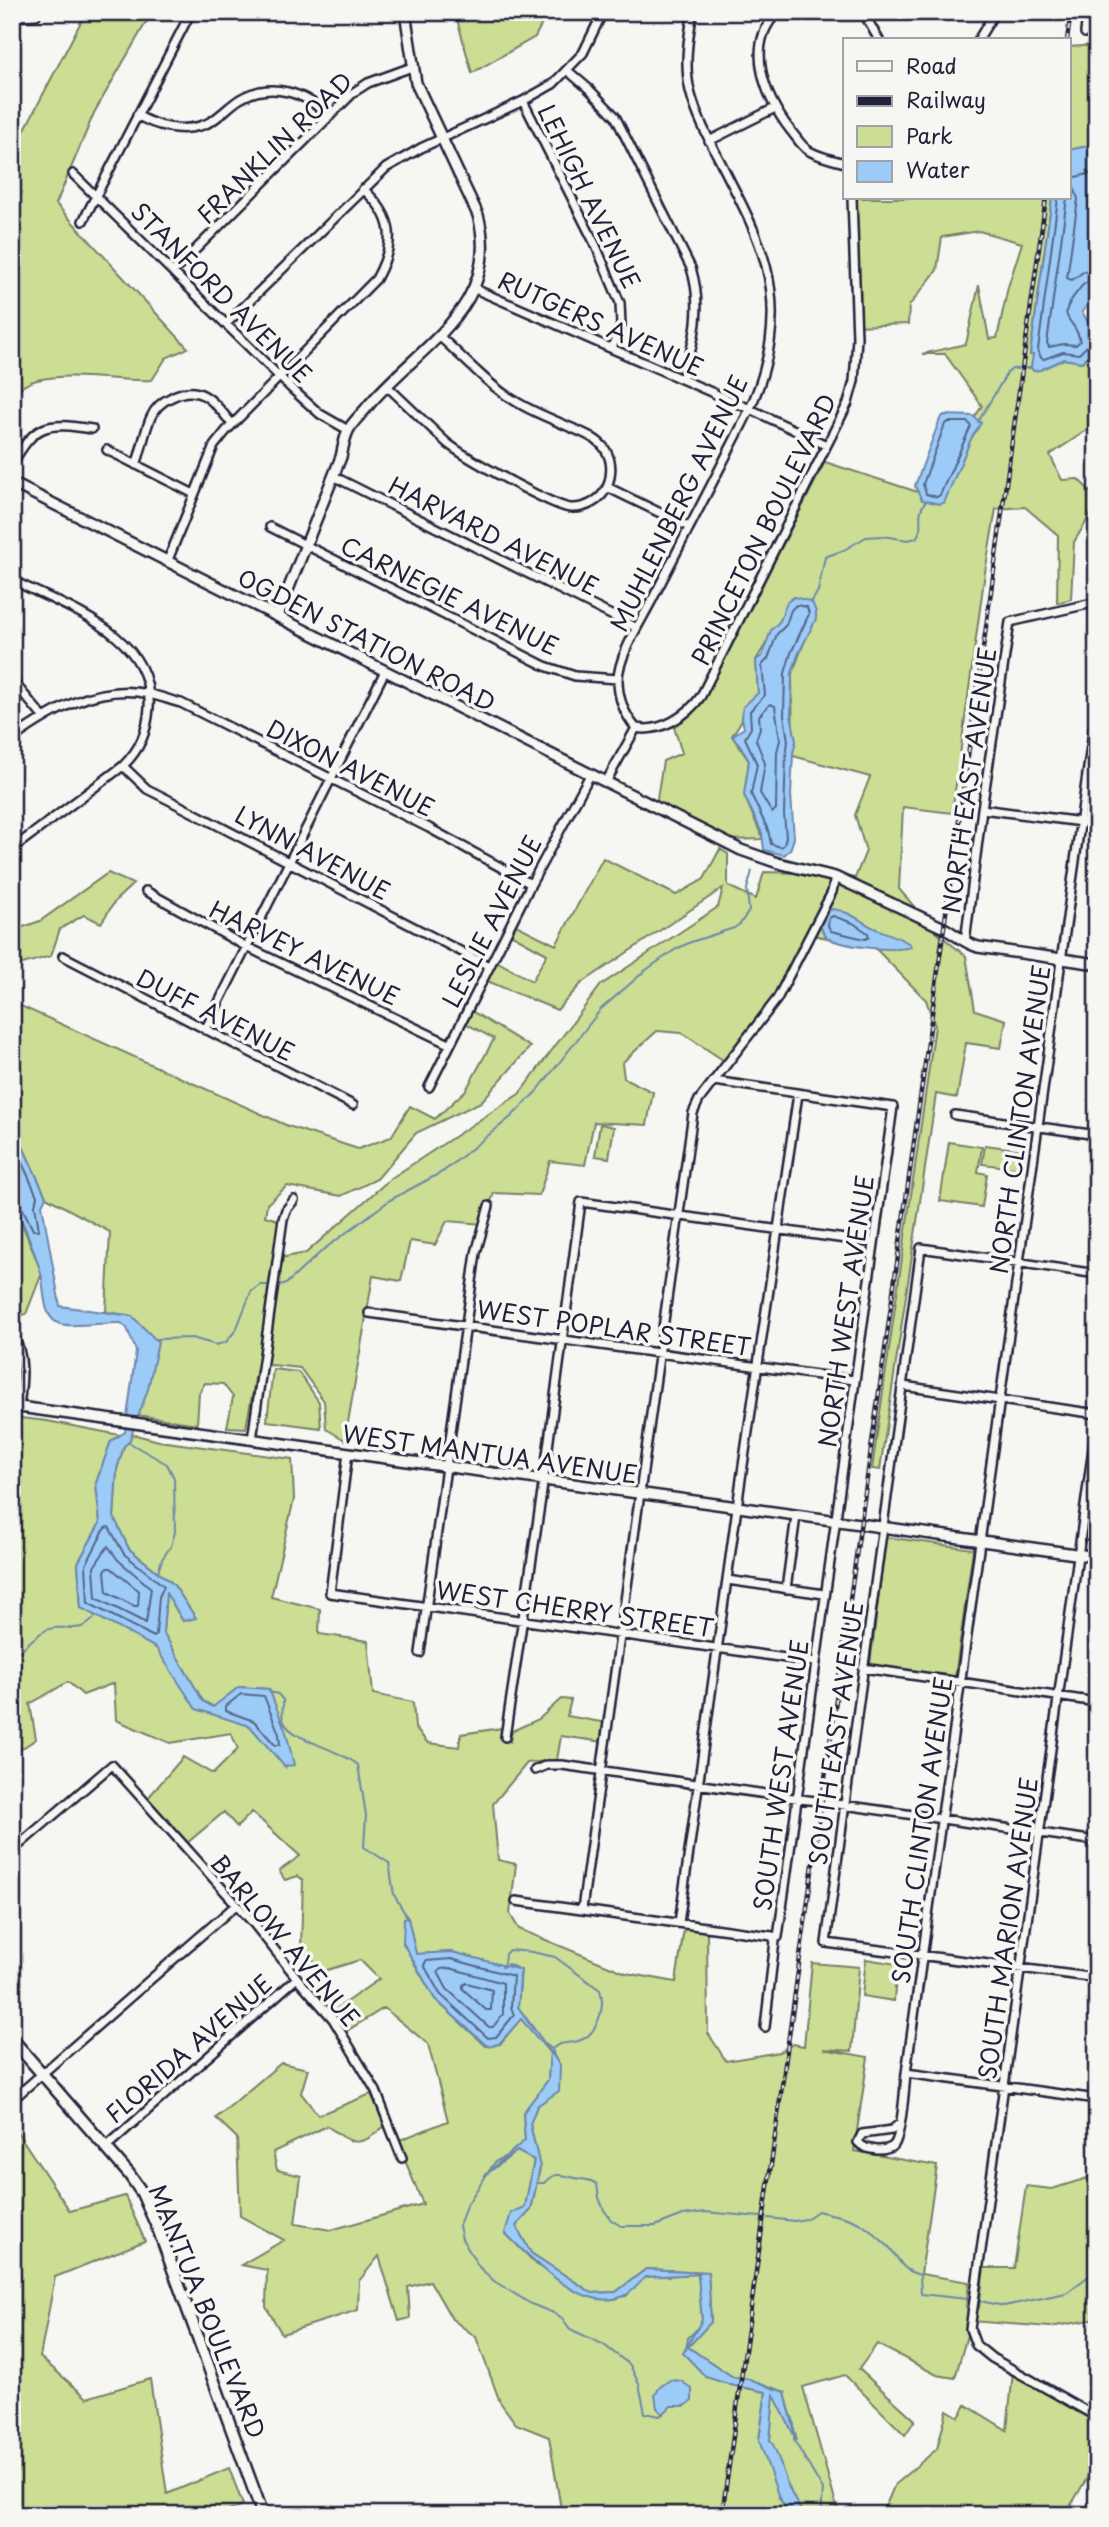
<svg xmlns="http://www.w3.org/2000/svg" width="1109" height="2527" font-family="'Playpen Sans',sans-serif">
	<rect width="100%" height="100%" fill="#f6f6f2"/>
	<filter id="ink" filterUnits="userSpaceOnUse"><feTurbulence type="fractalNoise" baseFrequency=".0143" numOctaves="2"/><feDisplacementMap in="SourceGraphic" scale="14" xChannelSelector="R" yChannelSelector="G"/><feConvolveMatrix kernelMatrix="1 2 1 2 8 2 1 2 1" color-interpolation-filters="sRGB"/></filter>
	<g filter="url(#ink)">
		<path fill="#cbde93" stroke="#768067" stroke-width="2" d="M86,12H152L94,113L56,204L188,348L166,358L152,380C114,382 75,371 37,380C28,382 20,388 12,393V154Z
			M455,12H548L535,37L472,73Z
			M1097,45V144L1069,150V47Z
			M852,198H1052L1030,354L1082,362L1093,350H1097L1096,424L1050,455L1062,480L1078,479L1097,498V504L1074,542L1071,599L1057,603L1058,535L1025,507L996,509L985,572L952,813L903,807L899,889L936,932L966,956L975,1010L1006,1020L1001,1048L966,1043L957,1098L936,1094L880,1470L872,1469L935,1026L926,1000L875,948L808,934L772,1005L726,1062L682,1033L657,1031L622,1063L624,1078L653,1092L647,1125L594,1122L585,1165L550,1161L539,1195L494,1193L483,1224L447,1221L435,1245L410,1241L401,1281L373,1276L345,1440L326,1429L324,1401L300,1368L272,1365L257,1368L246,1428L227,1427L233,1397L223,1384L205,1383L199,1393L197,1424L137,1415L148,1389L132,1316L106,1312L110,1232L46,1197L12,1123V1002L288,1126L358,1149L391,1137L410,1106L435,1119L466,1090L494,1039L458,1019L465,1007L530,1047L481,1102L416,1133L377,1179L341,1196L287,1186L267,1204L265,1216L278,1220L275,1259L306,1253L390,1179L519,1094L601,985L718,907L723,888L582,983L557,1010L480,978L491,958L532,981L547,954L505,931L510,922L556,945L603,858L676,895L704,879L720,849L728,854V886L756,899L764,872L831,874L855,878L866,851L855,815L870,777L793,756L792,674L816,612L794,598L756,660L758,694L732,736L749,761L744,795L763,839L725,840L656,805L663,761L682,753L673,724L690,715L703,702L825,462L924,494L982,406L945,354H922L966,344L979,285L989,339L997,338L1008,287L1022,243L979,231L942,237L937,270L909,306L908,324L855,326Z
			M108,873L133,884L116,900L101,923L84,915L60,929L51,956L12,967V931L40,921Z
			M600,1124L614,1127L609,1158L595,1156Z
			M949,1142L982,1147L978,1172L987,1174L982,1207L940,1201Z
			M985,1145L1024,1150L1022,1169L982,1164Z
			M12,1212L18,1214L42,1273L26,1314L12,1319Z
			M273,1369L298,1372L305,1381L319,1402L321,1428L267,1421Z
			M12,1417L47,1421L120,1435L111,1441L96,1483L100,1523L78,1563L81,1608L157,1648L196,1709L250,1726L285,1766L269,1689L239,1687L214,1707L203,1701L163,1632L166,1592L183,1621L195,1617L173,1584L129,1549L114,1518L117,1469L124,1446L129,1442L132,1434L159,1441L292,1459L294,1499L271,1597L320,1609L319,1634L368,1641L373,1694L413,1702L415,1728L428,1743L459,1747L461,1734L502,1728L501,1737L510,1742L512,1731L539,1719L561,1699L571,1700L567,1716L607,1723L604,1742L561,1736L557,1760L527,1763L493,1804L498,1860L516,1864L510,1914L519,1929L626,1973L676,1982L684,1928L707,1931L708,2033L726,2061L779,2052L793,2044L804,2046L812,1963L859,1967L852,2051L823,2049L868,2057L854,2151L937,2166L921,2274L969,2282L966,2308H979L984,2268H1014L1026,2186L1052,2189L1097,2175V2319L1050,2327L971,2321L955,2378L937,2375L877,2344L859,2369L915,2420L905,2435L845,2375L803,2387L839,2515H800L770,2440L774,2393L795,2437L785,2392L749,2379L733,2377L688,2347L711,2322L708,2272L646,2269L616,2292L592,2293L531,2253L516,2226L531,2210L540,2168L530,2124L537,2106L560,2065L518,2007L520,1970L452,1952L416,1954L408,1919L403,1943L435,1999L486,2046L500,2044L521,2018L550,2053L548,2080L523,2113L525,2140L495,2167L517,2151L534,2160L525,2207L505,2233L537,2265L604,2299L626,2296L644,2277L698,2274L702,2320L684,2354L731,2385L766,2392L759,2440L793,2515H562L549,2437L516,2424L500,2402L476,2337L452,2319L430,2281L408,2287L410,2318L399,2321L379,2256L359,2281L358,2310L282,2334L266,2307L267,2270L241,2265L284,2240L240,2216L237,2138L216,2118L281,2063L308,2069L301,2093L318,2115L371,2094L386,2125C359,2148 355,2146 327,2126L273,2152L277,2170L301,2176L295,2224L331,2230L423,2204L397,2141L448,2121L428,2044L384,2008L345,2032L333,2011L379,1979L360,1960L324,1971L301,1948L303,1880L298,1876L285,1880L279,1871L300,1856L252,1812L237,1827L224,1812L187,1843L147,1799L183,1757L213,1774L238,1749L231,1733L170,1743L116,1720L114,1683L83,1695L68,1682L30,1704L36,1739L12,1755Z
			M886,1537L973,1549L955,1677L870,1665Z
			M866,1959L897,1964L894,2001L862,1996Z
			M12,2124L70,2211L125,2196L145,2241L55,2277L40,2357L87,2398L150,2379L167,2494L229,2468L243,2505L219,2515H12Z
			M1013,2372L1097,2417V2477L1090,2473L1065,2515H872L886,2505L895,2484L937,2449L947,2410L959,2417L966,2405L1007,2430Z"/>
		<path fill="#9dcbf8" stroke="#6c87ac" stroke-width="2" d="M1097,144V292L1082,312L1090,325H1097V350H1093L1082,362L1064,359L1040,370L1033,371L1031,367L1033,355H1030L1052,198H1069V150Z
			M944,415L973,416L981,423L971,439L944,503L940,504L922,500L915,486L940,419Z
			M794,597L812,602L816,612V619L798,655L792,673L791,715L796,741L793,753L791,795L794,838L790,850L784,855L764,850L762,833L744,795L749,761L740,745L732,736L744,728L742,718L743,707L758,693L756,660L762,656L771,630L780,621L787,602Z
			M833,909C849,911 860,921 874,928C886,933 899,937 910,944L911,947C893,952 845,947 828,938C823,935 822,930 820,924L825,912Z
			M12,1123L46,1197L42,1205L60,1306L132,1316L158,1342L148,1389L129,1442L124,1446L117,1469L114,1517L129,1549L173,1584L196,1618L183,1621L166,1593L163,1632L203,1701L213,1707L239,1687L269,1689L286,1732L294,1765L284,1766L250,1726L196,1709L156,1648L81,1608L78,1563L100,1523L96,1483L111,1441L125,1432L136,1351L127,1328L121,1323C106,1322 71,1328 60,1324C40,1317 46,1286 40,1270C34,1251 28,1231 18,1214L12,1212Z
			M404,1918H408L416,1954L452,1952L521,1970L518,2007L560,2065L559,2091L537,2106L530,2124L540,2167L531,2210L516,2226L531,2253L592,2293L616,2292L646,2269L708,2272L711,2322L688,2347L733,2377L749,2379L785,2392L797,2441L774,2395L770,2440C777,2446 785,2484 793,2496C796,2503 800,2508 804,2515H790L779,2498L759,2440L766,2392L731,2385L706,2377L683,2353L702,2320L698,2274L645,2277C639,2283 632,2293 624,2296C582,2314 532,2259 505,2233L511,2213L525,2207L534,2160L517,2151L484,2176L525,2140L523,2113L548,2080L550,2053L521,2019L499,2044L487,2046L435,1999L403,1943Z
			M670,2380L681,2381L692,2389V2401L685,2406H671L663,2414L657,2408L655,2395L660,2387Z"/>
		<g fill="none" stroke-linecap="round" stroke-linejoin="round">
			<path stroke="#536687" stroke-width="2" d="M1097,172L1071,178L1078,199L1067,278L1072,280L1083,272L1097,269
				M1058,198L1038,350L1041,358L1044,359L1063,352L1079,354L1089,344L1097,343
				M1067,198L1047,343L1049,347L1064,344L1076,345L1080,341C1075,316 1053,321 1078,291C1083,284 1087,280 1097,280
				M949,422H968L971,426L940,495L937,497L926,494L923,484L945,424Z
				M796,605L807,607L809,614L791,653L785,673L784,715L788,741L786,756L784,814L786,837L784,845L781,847L771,844L768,830L751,794L757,764L745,738L751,728L750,711L765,695L762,665L768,659L777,634L786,625L791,610Z
				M770,704L775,706L780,740L777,752L776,809L772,813L760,793L765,763L756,740L760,728L759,716Z
				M833,916L853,923L868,933L869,937L865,939L831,931L828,926L829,918Z
				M12,1140L37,1196L35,1205L39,1230H33L23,1209L12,1206
				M109,1527L124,1554L164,1586L159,1597L156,1634L154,1637L88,1603L86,1565L105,1528Z
				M108,1546L118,1560L151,1588L146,1623L96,1598L94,1567Z
				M107,1568H111L139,1591L138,1606H134L107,1592L105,1571Z
				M241,1694L264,1696L279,1734L280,1745H275L254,1721L226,1711V1706Z
				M451,1959L513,1976L511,2007L514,2015L496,2037L488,2038L440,1994L424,1965L426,1961Z
				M450,1968L503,1983V2014L493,2027H489L447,1989L438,1972L441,1969Z
				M467,1983L492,1990L491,2010H486L463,1989V1985Z"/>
			<path stroke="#6c87ac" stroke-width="2" d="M978,422L1007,373L1012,369L1031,368
				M811,603L818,591L825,557L844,550L866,537L883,536L908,540L916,538C926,526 914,515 926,501
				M277,1285L286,1284L323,1250L390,1200L444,1171L511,1117L538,1090L601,1009L646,970L676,949L691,942L734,928L740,924L749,911L747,889L752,871
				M156,1339L192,1338L216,1345L226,1342L236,1330L251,1292L260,1285H272
				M128,1442L167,1464L174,1478L175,1532L171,1546L162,1559L158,1572
				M12,1657C22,1650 38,1632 49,1629C68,1624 80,1636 96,1616
				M269,1692L278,1694L283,1700C284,1707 280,1715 284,1722C292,1740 341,1750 358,1765L366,1815L364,1847L389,1863L394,1895L407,1917
				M504,1963L505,1954L509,1950L532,1952L555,1957L600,1990C606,2007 597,2036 578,2041C567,2044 561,2041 552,2049
				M502,1967L508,1964L518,1969
				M519,1996L520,1974
				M524,2016L533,2029
				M545,2044L552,2049L555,2059
				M510,2154L495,2162L466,2206L459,2226L462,2239L479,2267L494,2281L531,2304L556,2314L562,2318L570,2329L604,2345L630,2365L639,2384L645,2413L660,2416L663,2413
				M536,2183H544C557,2169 565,2177 581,2179C588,2180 591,2180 597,2184L599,2198L604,2210L611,2220L621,2226H655L683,2215L705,2212L760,2217
				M768,2218L794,2221L806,2219L818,2211C836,2216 852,2216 868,2229C875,2234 882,2241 889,2247C901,2260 899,2269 920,2275L921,2294L967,2299
				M689,2271L700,2273
				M980,2301L1004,2306L1066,2293L1097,2270
				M686,2350L688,2338L698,2328
				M760,2383L777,2390
				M788,2406L794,2422V2440L823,2490L821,2515"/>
			<defs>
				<path id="minor" d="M778,12C743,46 766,99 791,131C796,137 802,147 809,151C820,157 833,160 845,163
					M863,12L879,40
					M12,20L19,16L36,15
					M1085,33L1087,12
					M978,40L995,12
					M568,71L589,89L615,116L691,268C703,306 695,342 682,379
					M523,101L596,246L620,303L621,325L612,348
					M137,115C155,126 179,132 200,126C216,122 227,107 240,99C270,81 307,92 328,117
					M709,141L775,108
					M73,174L293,390L320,414L348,430
					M83,221L191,12
					M173,272L354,92L368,83L412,67
					M475,289L750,409L826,445
					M226,324L386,168L421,148L523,101L553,84L583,53L603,12
					M387,386L447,443C463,456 552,506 570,508C586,509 602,500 608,485C612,473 612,460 605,449C597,437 578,431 565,425C547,417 528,410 512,399C489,386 460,354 439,336
					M107,450L194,494
					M12,465C35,423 47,422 92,429
					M136,465C142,450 144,432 151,417C155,408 161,402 170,398C200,381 214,402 232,424
					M333,476L637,628
					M607,487L689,527
					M270,527L545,666L575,676L618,679
					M168,560L214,446L226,431L376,279C396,243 395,217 363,189
					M12,580C67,608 154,634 149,708C147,733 140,749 123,766L12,849
					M12,680L43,717
					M636,728C625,715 618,698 618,680C618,657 640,623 651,602C674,557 698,511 721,466C737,434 755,404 764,370C788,285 756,232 719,159C708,138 696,115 690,91C684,65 688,38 693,12
					M636,728C661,733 688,715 701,696L848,403L854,381L857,338L852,198
					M12,739C51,711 98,683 149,694C159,696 170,700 181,703L429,828L531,884
					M123,766L147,789L163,797L489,966
					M606,782L636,728
					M982,809L1097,824
					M146,891L247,947L449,1044
					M965,942L982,809L1010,622L1097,602
					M63,956L353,1105
					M205,1030L385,671
					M714,1081L893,1107L778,1937L772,1936
					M429,1087L531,884L590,775
					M955,1115L1097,1135
					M1097,1274L921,1248L826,1943L1097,1978
					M369,1313L854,1380
					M12,1334C26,1354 22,1384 19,1407
					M903,1386L1097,1414
					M1097,1420L970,2329L976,2345L992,2358L1097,2417
					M252,1440L283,1219L286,1210L294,1200
					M348,1453L330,1593L814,1662
					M727,1580L824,1594
					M786,1589L796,1516
					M420,1653L476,1253L489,1206
					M863,1668L1097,1702
					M505,1737L542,1492L581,1202L874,1243
					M535,1770L547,1765H562L1097,1841
					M12,1851L112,1765L254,1924L297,1978L333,2019L376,2091L402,2158
					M516,1901L772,1936
					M582,1909L693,1113L699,1100L777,999L832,892L835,877
					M679,1923L741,1479L798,1094
					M765,2027L775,1941L772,1936
					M906,2073L1097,2099
					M12,2100L236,1905
					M899,2124L892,2130L862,2134L858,2142C864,2149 870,2149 878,2150C884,2150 890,2149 894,2145C901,2137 905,2086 906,2073L1097,703
					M106,2147L297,1978"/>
				<path id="tertiary" d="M12,483L741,850L778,863L835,877L944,928C956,935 965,943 978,947L1097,964
					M278,615L341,457C343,449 344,439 348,431C352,422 362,414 368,406C418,346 503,307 478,215L416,83L405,12
					M12,1406L1097,1557"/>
				<path id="secondary" d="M12,2039L129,2174L142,2193L159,2231L263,2515"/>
			</defs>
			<use href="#minor" stroke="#22223b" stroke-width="12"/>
			<use href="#tertiary" stroke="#22223b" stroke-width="14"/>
			<use href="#secondary" stroke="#22223b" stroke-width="15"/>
			<use href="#minor" stroke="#f6f6f2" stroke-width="7"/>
			<use href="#tertiary" stroke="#f6f6f2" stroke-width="9"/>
			<use href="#secondary" stroke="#f6f6f2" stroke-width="10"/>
			<defs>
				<path id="rail" d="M1067,40L1071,12
					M722,2515L1046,198"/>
			</defs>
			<use href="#rail" stroke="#22223b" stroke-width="4.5"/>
			<use href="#rail" stroke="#f6f6f2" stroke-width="2" stroke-dasharray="5" stroke-linecap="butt"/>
		</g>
	</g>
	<g text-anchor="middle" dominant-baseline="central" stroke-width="7" stroke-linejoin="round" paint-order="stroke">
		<g font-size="24" fill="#22223b" stroke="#f6f6f2">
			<text transform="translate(274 147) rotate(-44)">FRANKLIN ROAD</text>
			<text transform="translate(590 196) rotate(64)">LEHIGH AVENUE</text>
			<text transform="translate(222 292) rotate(45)">STANFORD AVENUE</text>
			<text transform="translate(601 323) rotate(24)">RUTGERS AVENUE</text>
			<text transform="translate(678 503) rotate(-64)">MUHLENBERG AVENUE</text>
			<text transform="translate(763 529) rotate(-64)">PRINCETON BOULEVARD</text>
			<text transform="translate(494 535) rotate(27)">HARVARD AVENUE</text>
			<text transform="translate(450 595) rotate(26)">CARNEGIE AVENUE</text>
			<text transform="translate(367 639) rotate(27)">OGDEN STATION ROAD</text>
			<text transform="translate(351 767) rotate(27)">DIXON AVENUE</text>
			<text transform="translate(968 780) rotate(-82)">NORTH EAST AVENUE</text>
			<text transform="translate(313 852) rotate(28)">LYNN AVENUE</text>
			<text transform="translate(491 921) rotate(-63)">LESLIE AVENUE</text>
			<text transform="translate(305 952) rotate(26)">HARVEY AVENUE</text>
			<text transform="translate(216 1014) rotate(27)">DUFF AVENUE</text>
			<text transform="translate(1019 1119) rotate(-82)">NORTH CLINTON AVENUE</text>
			<text transform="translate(845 1311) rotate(-82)">NORTH WEST AVENUE</text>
			<text transform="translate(614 1327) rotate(8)">WEST POPLAR STREET</text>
			<text transform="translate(490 1453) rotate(8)">WEST MANTUA AVENUE</text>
			<text transform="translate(575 1608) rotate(8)">WEST CHERRY STREET</text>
			<text transform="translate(835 1733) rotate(-82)">SOUTH EAST AVENUE</text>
			<text transform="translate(780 1775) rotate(-82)">SOUTH WEST AVENUE</text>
			<text transform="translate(921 1830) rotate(-82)">SOUTH CLINTON AVENUE</text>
			<text transform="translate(1007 1928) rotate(-82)">SOUTH MARION AVENUE</text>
			<text transform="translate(286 1940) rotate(50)">BARLOW AVENUE</text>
			<text transform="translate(188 2048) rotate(-41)">FLORIDA AVENUE</text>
			<text transform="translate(208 2311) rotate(68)">MANTUA BOULEVARD</text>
		</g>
	</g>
	<rect width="1109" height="2527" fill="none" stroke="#f6f6f2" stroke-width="42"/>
	<rect x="21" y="21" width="1067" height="2485" fill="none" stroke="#22223b" stroke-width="2.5" filter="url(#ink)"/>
	<rect x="843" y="38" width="228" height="161" fill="#f6f6f2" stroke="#a1a1a9" stroke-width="2"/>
	<rect x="857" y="61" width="35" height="10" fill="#f6f6f2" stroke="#a1a1a9" stroke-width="2"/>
	<text x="906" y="74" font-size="21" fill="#22223b">Road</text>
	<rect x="857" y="96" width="35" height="10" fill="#22223b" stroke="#a1a1a9" stroke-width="2"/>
	<text x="906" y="108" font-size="21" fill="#22223b">Railway</text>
	<rect x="857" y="126" width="35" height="21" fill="#cbde93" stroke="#a1a1a9" stroke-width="2"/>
	<text x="906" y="144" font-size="21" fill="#22223b">Park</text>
	<rect x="857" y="161" width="35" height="21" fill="#9dcbf8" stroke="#a1a1a9" stroke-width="2"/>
	<text x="906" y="178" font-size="21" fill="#22223b">Water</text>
</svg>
